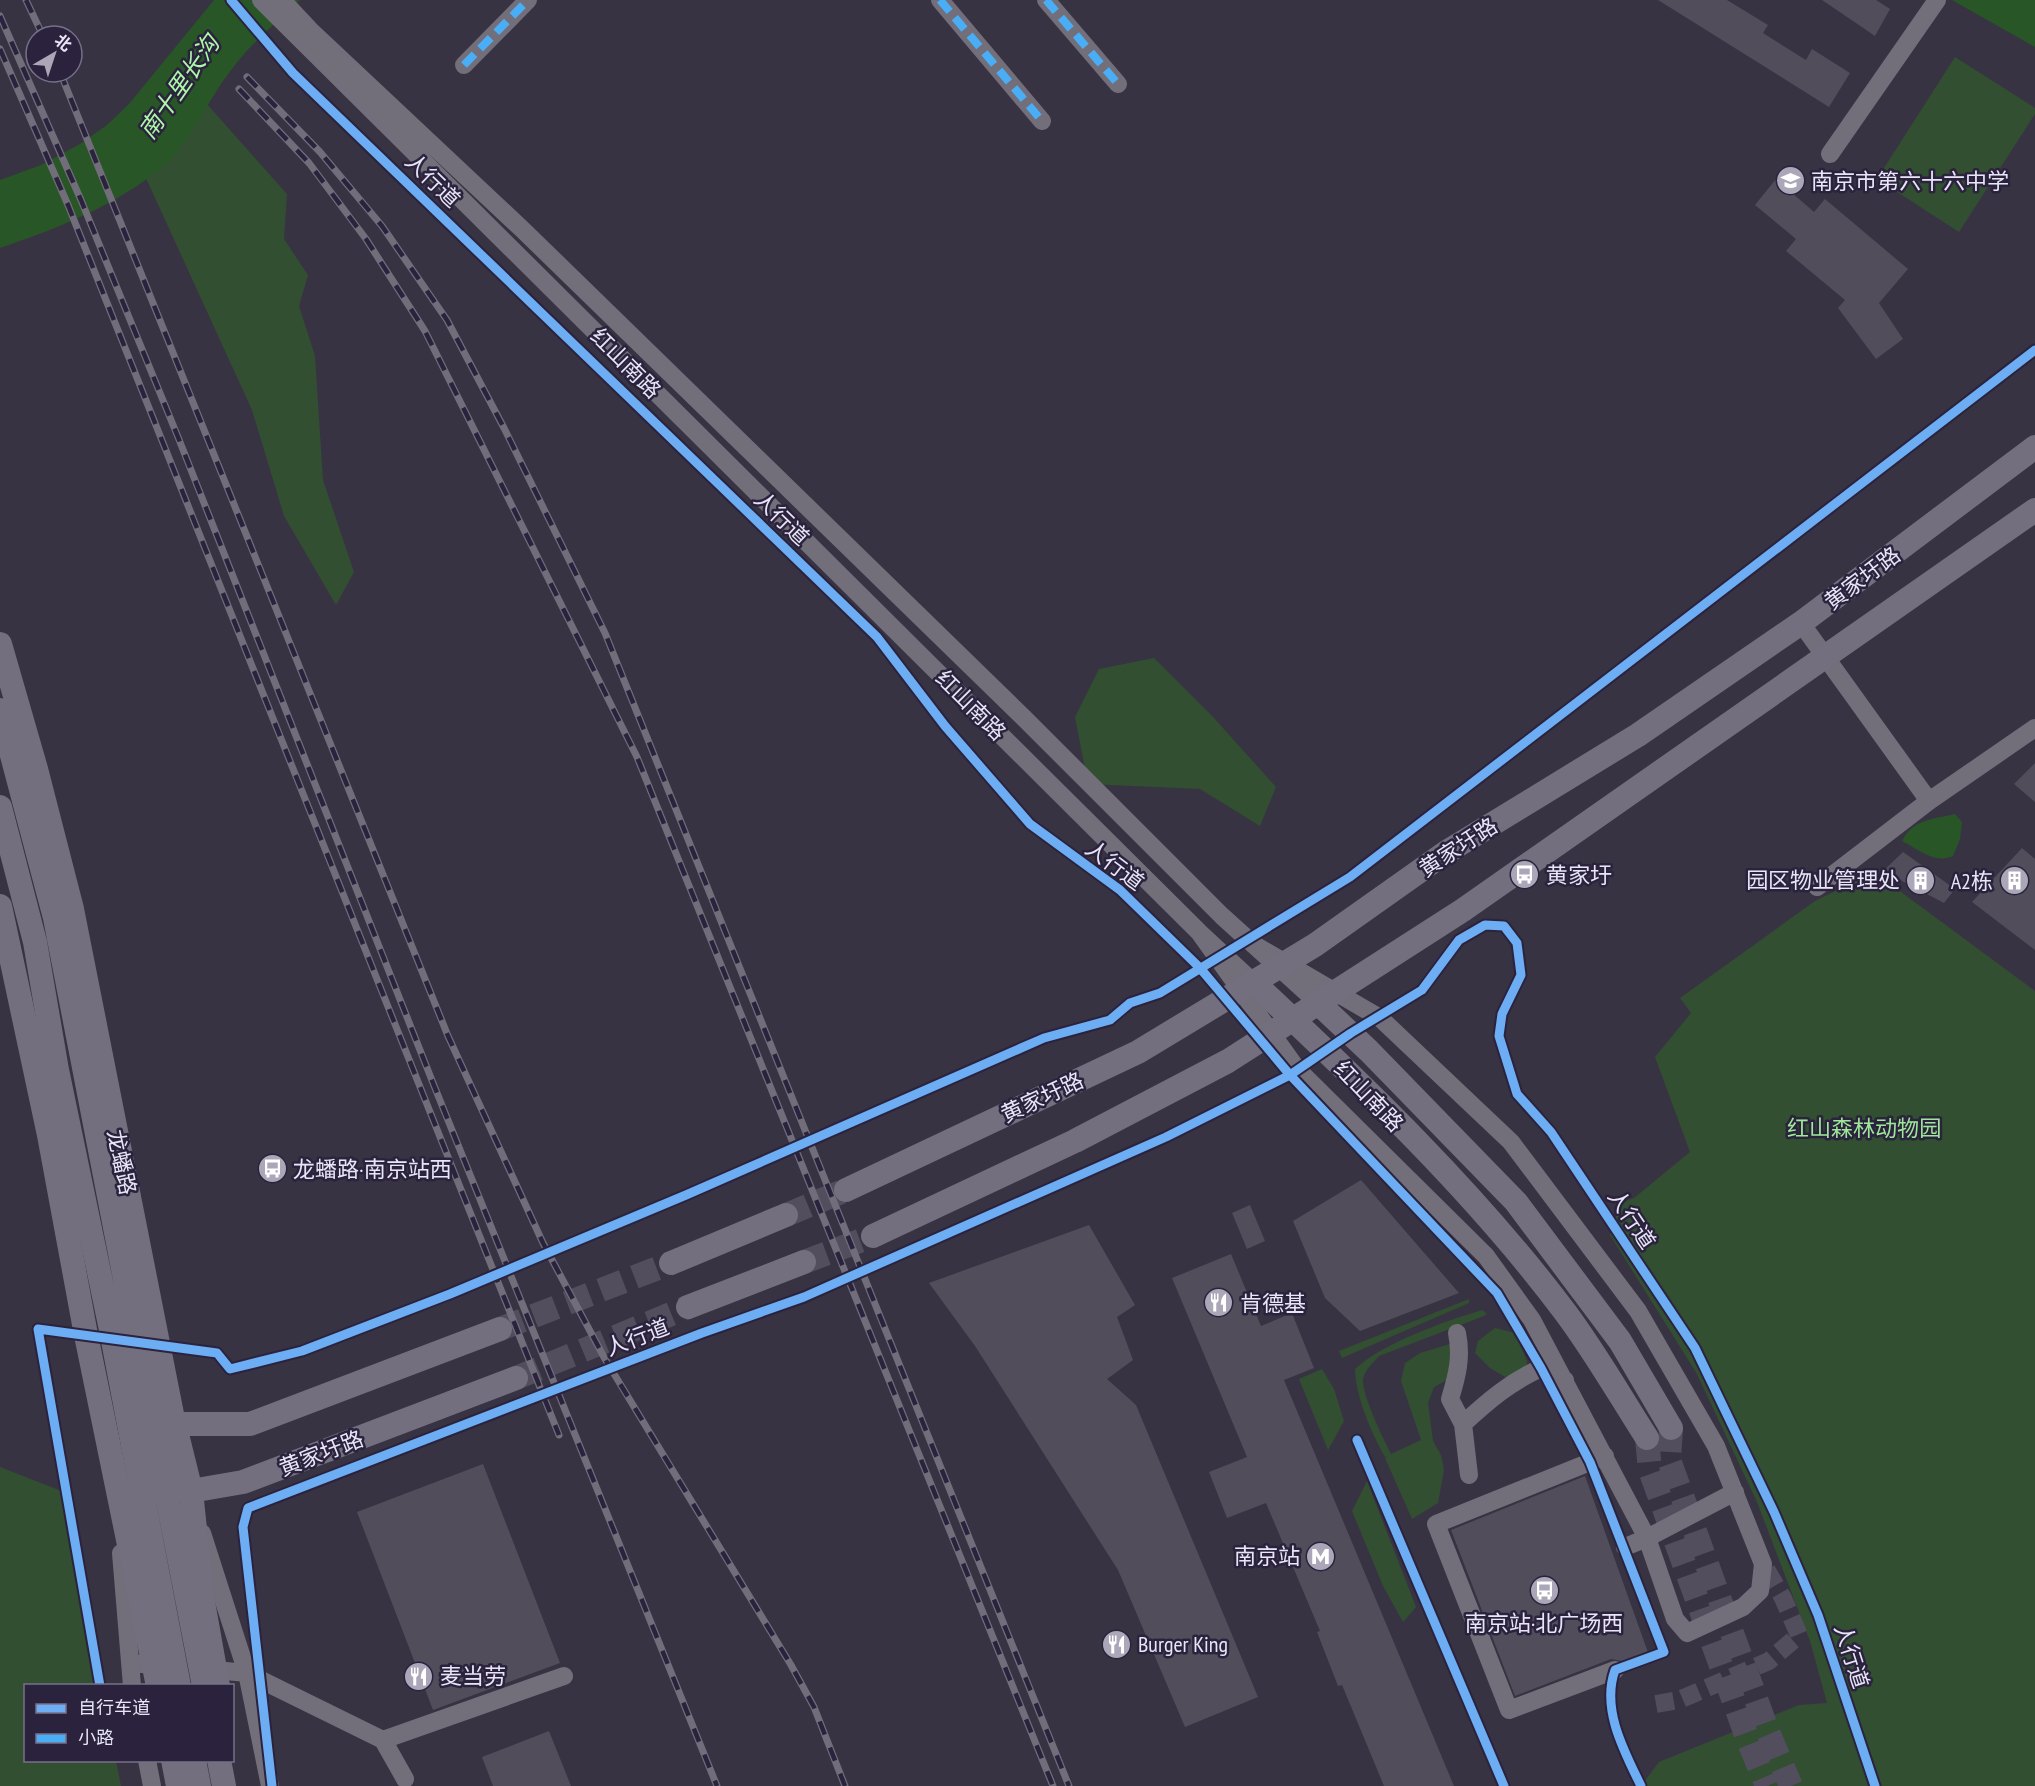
<svg xmlns="http://www.w3.org/2000/svg" width="2035" height="1786" font-family="'PT Sans Narrow','Noto Sans SC',sans-serif">
	<rect width="100%" height="100%" fill="#383343"/>
	<path fill="#324f32" d="M1955,57L2035,108V114L1959,232L1877,179Z
		M206,103L287,194L284,239L308,275L299,306L315,356L323,480L354,572L336,605L284,516L252,410L145,176Z
		M1154,658L1214,718L1276,787L1260,826L1200,789L1088,784L1075,717L1099,669Z
		M1874,872L2035,991V1786H1641L1659,1762L1799,1705L1827,1703L1810,1641L1757,1502L1697,1374L1610,1235L1621,1202L1634,1198L1690,1152L1655,1057L1691,1013L1680,998L1815,901Z
		M1469,1299V1303L1342,1358L1339,1351Z
		M1482,1310L1487,1314L1484,1316L1379,1356C1373,1363 1365,1369 1363,1379C1361,1393 1384,1440 1391,1454L1421,1440L1401,1381L1405,1363L1420,1353L1450,1344L1452,1365L1449,1379L1434,1387L1428,1403L1433,1441L1441,1455L1444,1470L1438,1503L1412,1519L1385,1458L1389,1455L1385,1457C1371,1432 1356,1398 1355,1369C1383,1343 1445,1321 1482,1310Z
		M1495,1328L1515,1333L1527,1361L1526,1371L1505,1377L1490,1368L1475,1353L1478,1341Z
		M1322,1369L1334,1389L1344,1421L1328,1450L1299,1379Z
		M0,1467L64,1492L102,1685L26,1686V1760L116,1761L121,1786H0Z
		M1367,1481L1416,1607L1403,1622L1383,1586L1352,1511Z"/>
	<path fill="#285626" d="M214,0H300C277,22 251,43 232,69C208,99 192,140 163,166C118,205 56,229 0,248V180L41,165L80,144L107,125L129,104Z
		M1952,0H2035V47Z
		M1955,814L1962,822L1960,839L1953,856C1934,864 1920,850 1902,841C1913,819 1934,819 1955,814Z"/>
	<path fill="#514d5b" d="M1658,0H1727L1768,25L1763,33L1806,60L1812,49L1850,73L1829,107Z
		M1822,0H1876L1890,9L1875,36Z
		M1776,179L1814,212L1825,199L1908,269L1879,303L1903,339L1876,359L1838,308L1845,300L1786,251L1796,239L1755,205Z
		M2035,763V802L2014,784Z
		M2022,848L2035,859V950L1972,902Z
		M1903,852L1955,889L1944,903L1883,871Z
		M1361,1180L1459,1293L1360,1331L1325,1298L1293,1221Z
		M1250,1205L1265,1241L1247,1249L1232,1213Z
		M1089,1225L1135,1305L1117,1317L1133,1360L1107,1379L1136,1405L1258,1697L1185,1727L1118,1570L975,1346L929,1283Z
		M1231,1254L1261,1326L1292,1313L1314,1368L1284,1380L1454,1786H1384L1342,1685L1338,1686L1317,1632L1320,1631L1266,1503L1227,1518L1209,1472L1247,1457L1172,1278Z
		M483,1464L560,1663L433,1710L357,1512Z
		M1585,1476L1650,1658L1626,1667L1622,1661L1611,1659L1515,1696L1451,1530Z
		M549,1731L571,1786H493L482,1757Z"/>
	<g fill="none" stroke-linecap="round" stroke-linejoin="round">
		<path stroke="#534e5e" stroke-width="18" stroke-dasharray="18 9" stroke-linecap="butt" d="M1656,1704L1679,1700L1769,1661L1799,1635L1783,1598L1763,1564"/>
		<path stroke="#534e5e" stroke-width="24" stroke-dasharray="24 12" stroke-linecap="butt" d="M786,1215L846,1190
			M804,1262L873,1236
			M500,1329L671,1263
			M516,1378L688,1307
			M1671,1428L1669,1460L1768,1732L1791,1786
			M1647,1438L1650,1470L1748,1740L1767,1786"/>
		<path stroke="#726f7a" stroke-width="18" d="M261,0L1199,932L1253,982
			M282,0L310,30L523,230L1024,718L1222,916L1317,1002
			M940,0L1042,121
			M1046,0L1118,84
			M464,65L528,0
			M1830,154L1937,0
			M1801,623L1929,801L1817,887
			M1929,801L2035,728
			M1199,932L1297,1069L1486,1256L1532,1320L1647,1538L1675,1619L1687,1633L1743,1607L1760,1591L1763,1564L1716,1446L1638,1311L1511,1142L1380,1018L1253,944
			M1457,1333C1462,1357 1457,1376 1450,1399L1463,1424
			M1605,1456L1436,1524L1509,1710L1615,1670
			M1469,1475L1463,1424C1488,1401 1510,1382 1541,1368L1565,1380
			M202,1533L247,1673L270,1786
			M1625,1547L1647,1538L1735,1492
			M121,1553L132,1686
			M131,1663L165,1666
			M204,1669L247,1673L383,1740L405,1779
			M383,1740L564,1676
			M147,1760L152,1786"/>
		<path stroke="#746f7e" stroke-width="24" d="M0,644L36,769L72,909L172,1414L191,1491L202,1596L218,1686
			M0,906L49,1135L86,1335L158,1686
			M1253,982C1362,1084 1475,1192 1565,1312C1595,1352 1620,1396 1647,1438
			M1317,1002L1369,1051L1516,1202L1620,1341L1671,1428
			M846,1190L1138,1052L1315,945L1445,853L1638,735L1801,623L2035,447
			M873,1236L1075,1141L1228,1061L1463,910L2035,510
			M671,1263L786,1215
			M688,1307L804,1262
			M163,1424H250L500,1329
			M175,1489L191,1491L243,1482L516,1378
			M173,1760L178,1786
			M194,1760L199,1786
			M219,1760L224,1786"/>
		<defs>
			<path id="rail" d="M26,0L43,36
				M0,16L81,200L178,437L433,1083L717,1786
				M0,49L68,205L559,1435
				M60,72L448,1036L543,1243L605,1359L791,1665L814,1707L845,1786
				M247,77L320,152L382,226L447,320L504,428L605,633L1069,1786
				M239,89L309,163L366,239L425,331L637,757L1053,1786"/>
		</defs>
		<use href="#rail" stroke="#716d7a" stroke-width="7"/>
		<use href="#rail" stroke="#2b233e" stroke-width="4.5" stroke-dasharray="14" stroke-linecap="butt"/>
		<path stroke="#746f7e" stroke-width="24" d="M0,710L55,918L204,1686
			M0,807L35,942L57,1070L110,1325L179,1686"/>
		<path stroke="#49aef6" stroke-width="8" stroke-dasharray="15 8" stroke-linecap="butt" d="M940,0L1042,121
			M1046,0L1118,84
			M464,65L528,0"/>
		<defs>
			<path id="cycleway" d="M231,0L293,73L877,637L945,726L1030,824L1120,890L1200,968L1290,1075L1497,1293L1541,1368L1590,1462L1664,1652L1615,1670C1601,1709 1624,1751 1641,1786
				M1357,1440L1504,1786
				M100,1686L38,1329L217,1353L230,1369L302,1351L450,1294L686,1195L1044,1038L1110,1020L1130,1003L1160,993L1350,877L2035,350
				M272,1786L243,1527L248,1508L702,1333L804,1297L1166,1137L1290,1075L1351,1033L1422,990L1459,940L1485,925L1504,926L1517,943L1521,975L1502,1014L1499,1036L1517,1094L1551,1132L1695,1348L1774,1512L1818,1615L1875,1786"/>
		</defs>
		<use href="#cycleway" stroke="#2b233e" stroke-width="13"/>
		<use href="#cycleway" stroke="#6dadf4" stroke-width="9"/>
	</g>
	<defs>
		<symbol id="school-disc" viewBox="-11 -11 22 22"><circle r="9.5" fill="#aba7b8" stroke="#2b233e"/><path d="M0-5L7-2L0 1L-7-2ZM-4 1L0 2.5L4 1V4Q0 6-4 4Z" fill="#fff"/></symbol>
		<symbol id="bus-disc" viewBox="-11 -11 22 22"><circle r="9.5" fill="#aba7b8" stroke="#2b233e"/><path d="M-5-6H5V4H4V6H2V4H-2V6H-4V4H-5ZM-3.5-4V0h7V-4ZM-3.5 1.2v1.5H-2V1.2ZM2 1.2v1.5H3.5V1.2Z" fill="#fff"/></symbol>
		<symbol id="building-disc" viewBox="-11 -11 22 22"><circle r="9.5" fill="#aba7b8" stroke="#2b233e"/><path d="M-4-6H4V6H1V3H-1V6H-4ZM-2.5-4.3h1.7v1.8h-1.7ZM.8-4.3h1.7v1.8H.8ZM-2.5-1h1.7V.8h-1.7ZM.8-1h1.7V.8H.8Z" fill="#fff"/></symbol>
		<symbol id="restaurant-disc" viewBox="-11 -11 22 22"><circle r="9.5" fill="#aba7b8" stroke="#2b233e"/><path d="M-5-6h1v4h1v-4h1v4h1v-4h1v5L-1.5 .5V6h-2V.5L-5-1ZM5-6V6H3V1.5H1.5Q1.5-4 5-6Z" fill="#fff"/></symbol>
		<symbol id="metro-disc" viewBox="-11 -11 22 22"><circle r="9.5" fill="#aba7b8" stroke="#2b233e"/><path d="M-5.5 5V-5H-3L0 0L3-5H5.5V5H3V-.5L0 4L-3-.5V5Z" fill="#fff"/></symbol>
	</defs>
	<g fill-rule="evenodd">
		<use href="#school-disc" x="1774" y="164" width="33" height="33"/>
		<use href="#bus-disc" x="1508" y="858" width="33" height="33"/>
		<use href="#building-disc" x="1904" y="864" width="33" height="33"/>
		<use href="#building-disc" x="1998" y="864" width="33" height="33"/>
		<use href="#bus-disc" x="256" y="1152" width="33" height="33"/>
		<use href="#restaurant-disc" x="1202" y="1286" width="33" height="33"/>
		<use href="#metro-disc" x="1304" y="1540" width="33" height="33"/>
		<use href="#bus-disc" x="1528" y="1574" width="33" height="33"/>
		<use href="#restaurant-disc" x="1100" y="1628" width="33" height="33"/>
		<use href="#restaurant-disc" x="402" y="1660" width="33" height="33"/>
	</g>
	<g text-anchor="middle" dominant-baseline="central" stroke-width="5" stroke-linejoin="round" paint-order="stroke">
		<g font-size="22" fill="#e9e5f7" stroke="#2b233e">
			<text transform="translate(433 180) rotate(44)">人行道</text>
			<text transform="translate(626 363) rotate(45)">红山南路</text>
			<text transform="translate(782 518) rotate(44)">人行道</text>
			<text transform="translate(1862 578) rotate(-37)">黄家圩路</text>
			<text transform="translate(971 705) rotate(45)">红山南路</text>
			<text transform="translate(1458 847) rotate(-33)">黄家圩路</text>
			<text transform="translate(1115 865) rotate(37)">人行道</text>
			<text transform="translate(1369 1096) rotate(46)">红山南路</text>
			<text transform="translate(1042 1097) rotate(-25)">黄家圩路</text>
			<text transform="translate(122 1162) rotate(78)">龙蟠路</text>
			<text transform="translate(1632 1219) rotate(56)">人行道</text>
			<text transform="translate(637 1337) rotate(-21)">人行道</text>
			<text transform="translate(321 1453) rotate(-21)">黄家圩路</text>
			<text transform="translate(1852 1656) rotate(72)">人行道</text>
		</g>
		<g font-size="22" fill="#e9e5f7" stroke="#2b233e" text-anchor="start">
			<text x="1811" y="181">南京市第六十六中学</text>
			<text x="1546" y="875">黄家圩</text>
			<text x="1900" y="880" text-anchor="end">园区物业管理处</text>
			<text x="1993" y="881" text-anchor="end">A2栋</text>
			<text x="293" y="1169">龙蟠路·南京站西</text>
			<text x="1240" y="1303">肯德基</text>
			<text x="1300" y="1556" text-anchor="end">南京站</text>
			<text x="1544" y="1623" text-anchor="middle">南京站·北广场西</text>
			<text x="1138" y="1644">Burger King</text>
			<text x="440" y="1676">麦当劳</text>
		</g>
		<g font-size="22" fill="#9de897" stroke="#2b233e">
			<text x="1864" y="1128">红山森林动物园</text>
		</g>
		<g font-size="24" font-style="italic" fill="#aef9a8" stroke="#2b233e">
			<text transform="translate(179 87) rotate(-55)">南十里长沟</text>
		</g>
	</g>
	<rect x="24" y="1684" width="210" height="78" fill="#2b233e" stroke="#777188" stroke-width="1.5"/>
	<rect x="36" y="1704" width="30" height="9" fill="#6dadf4" stroke="#777188" stroke-width="1.5"/>
	<text x="78" y="1714" font-size="18" fill="#e9e5f7">自行车道</text>
	<rect x="36" y="1734" width="30" height="9" fill="#49aef6" stroke="#777188" stroke-width="1.5"/>
	<text x="78" y="1744" font-size="18" fill="#e9e5f7">小路</text>
	<g transform="translate(54 54) rotate(39)"><circle r="28" fill="#2b233e" stroke="#777188" stroke-width="1.5"/>
	<path d="M0-4.5L10 22L0 15L-10 22Z" fill="#aba7b8"/>
	<text y="-9" font-size="16" font-weight="bold" text-anchor="middle" fill="#e9e5f7">北</text>
	</g>
</svg>
